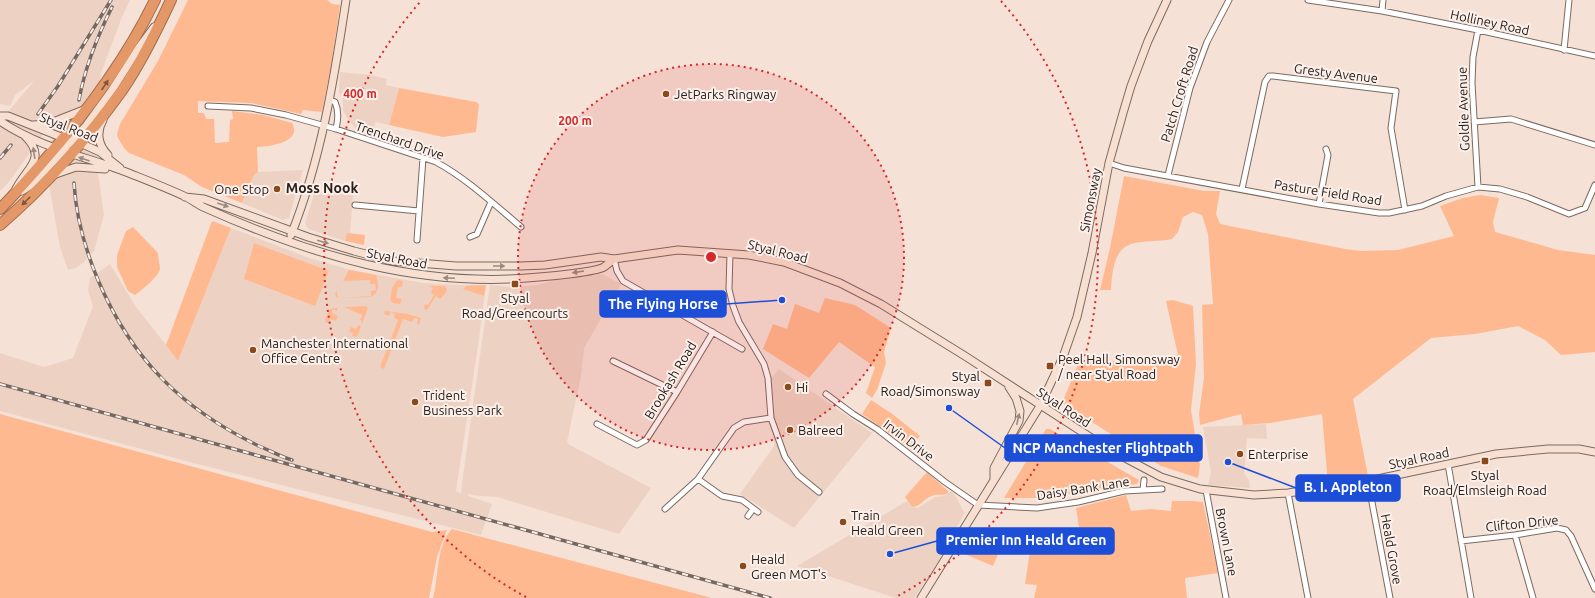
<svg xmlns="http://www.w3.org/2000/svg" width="1595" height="598" font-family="Ubuntu,sans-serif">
	<rect width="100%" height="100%" fill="#f5e1d6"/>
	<path fill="#edd2c4" d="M0,0H130L122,17L101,73L96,127L98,173L104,215L94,251L84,262L76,268L68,270L60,247L49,185V161L54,119L8,183L0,191V121L34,81L15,95L10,106L0,104Z
		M340,72L371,75L387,79L386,85L399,88L389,125L375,122L372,137L355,128L346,116L343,110V101L339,91Z
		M303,170L289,218L283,220L242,203L254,175L258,172Z
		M315,191L353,195L350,234H347L345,241L308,229L305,223Z
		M231,228L309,258L351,270L423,283L460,285H486L479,339L456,491L461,494L462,483L490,285L514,287L536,285L559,279L602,274L621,284L584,348L581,376L567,442L570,445L651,488L619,534L497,497L480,496L468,494V496L492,504L481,535L197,464L0,411V353L44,367L73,358L93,306L88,290L90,278L110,264L136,307L178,360Z
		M779,369L872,433L794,528L740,494L774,446V406L771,379Z
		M1266,424L1267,439L1247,438L1244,474L1249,480L1250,488L1208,485L1211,472L1203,427Z
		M951,491L957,498L963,511L965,512L934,569L914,598H896L797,566L907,501L912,507L918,508L935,497L944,496Z"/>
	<path fill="#ffb990" d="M188,0H327L332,4L340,5L332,62L322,112L303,110L301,114L251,103L198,101V113H204L206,119H214L215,143L229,142L230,120L233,119L232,111L263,115L292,123C303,142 269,147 257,147L258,172L254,175L242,203L202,187L184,175L129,153L124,148L118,138L117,134L120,124L158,61Z
		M399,88L476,102L479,104L476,132L443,137L389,125Z
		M1124,176L1204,191H1220L1216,214L1220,224L1345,249L1361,251L1398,250L1454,236L1440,206L1463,198L1480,195L1499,198L1493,222L1495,232L1558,250L1595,255V352L1561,355L1545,340L1518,326L1475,334L1431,338L1353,399L1368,476L1328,484L1322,414L1270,423L1243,425L1241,414L1200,425L1199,414L1204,378L1202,305L1213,304L1208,234L1202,215L1193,212L1183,217L1178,232L1172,239C1159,242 1144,240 1131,244C1113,250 1112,274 1111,290H1100L1110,248Z
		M212,221L231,228L178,361L166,345Z
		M133,227L158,253C158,259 160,264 160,269C159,276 141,291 135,295L128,291L117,267V255L126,231Z
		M347,233L365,235L364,245L345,241Z
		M254,243L329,271L315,306L244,279Z
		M349,270L376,275C379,284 380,293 370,297L338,298L336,297L335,293L337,291L338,298L371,296V291L376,290L375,284H370V280L343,281Z
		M397,280L403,281L402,287H398L396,298L402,299L400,304L393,303L390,300L392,288Z
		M486,285L484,296L463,289L466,286Z
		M428,286H445L447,290L445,294L440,299L436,296L427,310L424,309L425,304L428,305L434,295L431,293L433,288Z
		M825,298L855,305L891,328L884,352L886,363L877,390L872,398L866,393L875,367L839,342L809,378L763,349L773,324L787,329L795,304L819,313Z
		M1173,300L1193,306L1196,364L1191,410L1200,465L1198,478L1161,466L1062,403L1079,362L1144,360L1178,355L1166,301Z
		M366,306L368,308L357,337L352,336L353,333L349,332L351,327L356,329L358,325L361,326L362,321L360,320L362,315L344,307Z
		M332,308H337V311L333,309L332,313L338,316L336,321L330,319L328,323H326L325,319L329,311Z
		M385,311L408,314L421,318L419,325L417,324L418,319L414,318L412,322L403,319L384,369L380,367L398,320L394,318L395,314L391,312L389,316L384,314Z
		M871,400L891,413L920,436L909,447L862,414Z
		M0,414L432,532L447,530L437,557L429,598H0Z
		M1046,429H1050L1139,480L1137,484L1040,498H1004Z
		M927,472L948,491V493C942,497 938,493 932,496C924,498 921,507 912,507L905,497Z
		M1126,495L1131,511L1151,509L1171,511L1172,501H1193L1203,502L1218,573L1185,578L1187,598H1034L1037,585L1025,584L1032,538L1080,533L1076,508Z
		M452,529L712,598H433C439,577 436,545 452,529Z
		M1009,529L993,566L960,552L974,531Z"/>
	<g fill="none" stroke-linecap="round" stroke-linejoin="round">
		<defs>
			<path id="street" d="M1308,0L1382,11L1478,30L1595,56
				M1382,11L1383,0
				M1478,30L1473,57L1472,83L1478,187
				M1564,50L1569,0
				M330,100L335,102C339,111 338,119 336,129
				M208,106L251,108L286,115L336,129L436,162C466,178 495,205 521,227
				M1474,122L1511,119L1595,145
				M1109,163L1124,168L1319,204L1379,213H1389L1422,206L1446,196L1478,187L1500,189L1527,197L1569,214L1585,208L1595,185
				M1168,175L1190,88L1207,42L1229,0
				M1242,189L1265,82L1269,76H1273L1396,91L1391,128L1405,210
				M1319,204L1328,155L1326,149
				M355,205L419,211
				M470,237L477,234L491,202
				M417,240L423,158
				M730,253L729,289L733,306L739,322L764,364L768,378L771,418L785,457L798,475L819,492
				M614,259L617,271L623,281L742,349
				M613,361L677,392
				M826,394L853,414L877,429L945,482L978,505L1037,508L1078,502L1124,491L1143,490
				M597,424L637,445L646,440L677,392L713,332
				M1448,464L1471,598
				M698,479L722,496L742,500L758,512
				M1144,480L1143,490L1162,489
				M1368,481L1390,598
				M1206,490L1226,598
				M1288,493L1308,598
				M665,509L698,479L734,428L744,422L771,418
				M748,516L753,509
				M1515,535L1533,598
				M1461,541L1515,535L1557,528L1566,530L1571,536L1595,589"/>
			<path id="secondary" d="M0,116H8L66,139
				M103,120C96,132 98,145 108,155
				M0,121C38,147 84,156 126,172C146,180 167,188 186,197C192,200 197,204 203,207C310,255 421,289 539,277C552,276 595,272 604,267C607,265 610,262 614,259
				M33,125L48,124L86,109
				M78,142L100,152L120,168
				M57,147L69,144L85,127L112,90L140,46L154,27
				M53,175L76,167L105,169
				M16,189C26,168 48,159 25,136
				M22,191L31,185L66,148
				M185,197L204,199L308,237L354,251L393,261L456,266H521L545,265L601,257L614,259L678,250L749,255L784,262L840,283L881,304L965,356L1110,450L1161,477L1200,489L1254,495L1288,493L1368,481L1496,454L1548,449H1579L1595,452
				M291,235C321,160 334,80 346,0
				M994,480V468L1019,421L1020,411L1016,398L1009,387
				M921,598L1040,406L1063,357L1077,317L1092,253L1109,163L1123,113L1131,86L1148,41L1167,0"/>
			<path id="highway" d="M0,209C15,194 29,178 43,162C87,112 126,60 155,0
				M0,225C46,185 88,138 123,89C142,61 157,30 171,0"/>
		</defs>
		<use href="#street" stroke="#7c6a60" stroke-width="7"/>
		<use href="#secondary" stroke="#7c6a60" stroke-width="9"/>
		<use href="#highway" stroke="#a26e4d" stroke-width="12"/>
		<use href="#street" stroke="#fff" stroke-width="5"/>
		<use href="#secondary" stroke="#f7e0d1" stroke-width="7"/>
		<use href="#highway" stroke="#e49767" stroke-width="10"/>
		<defs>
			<path id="rail" d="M79,100C85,67 97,37 112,7
				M38,114L58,86L111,0
				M0,158L11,145
				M74,183C76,217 85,249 98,280C132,360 183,410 261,447C271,451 281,457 292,460
				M0,384L770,598"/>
		</defs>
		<use href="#rail" stroke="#746861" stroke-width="3.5"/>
		<use href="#rail" stroke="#fdf0ea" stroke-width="2" stroke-dasharray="6" stroke-linecap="butt"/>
	</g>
	<defs><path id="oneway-solid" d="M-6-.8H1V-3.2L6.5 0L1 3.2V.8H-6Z"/></defs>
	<g fill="#7d563e">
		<use href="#oneway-solid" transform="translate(105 85) rotate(-56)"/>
		<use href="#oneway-solid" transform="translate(26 201) rotate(135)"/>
	</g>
	<g fill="#9a8a80">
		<use href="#oneway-solid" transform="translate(34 153) rotate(-98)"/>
		<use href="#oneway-solid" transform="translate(84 159) rotate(-161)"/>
		<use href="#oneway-solid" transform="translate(223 205) rotate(19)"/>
		<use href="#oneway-solid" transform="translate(323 242) rotate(16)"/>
		<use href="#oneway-solid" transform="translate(499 266)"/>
		<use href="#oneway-solid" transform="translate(578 272) rotate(171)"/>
		<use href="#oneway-solid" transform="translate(449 278) rotate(-177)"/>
		<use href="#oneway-solid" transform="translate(1018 419) rotate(-77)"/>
	</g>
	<circle cx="711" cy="257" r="193" fill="#d62828" fill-opacity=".12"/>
	<g fill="none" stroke="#d62828" stroke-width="2" stroke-dasharray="2 4">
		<circle cx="711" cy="257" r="193"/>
		<path d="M526 597A387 387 0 0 1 421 1M1001 1A387 387 0 0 1 896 597"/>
	</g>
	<g fill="#8c491a" stroke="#fdf0ea" stroke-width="1.5">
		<circle cx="666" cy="94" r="4"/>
		<circle cx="277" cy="189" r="4"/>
		<rect x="511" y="280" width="8" height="8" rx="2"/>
		<circle cx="253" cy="350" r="4"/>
		<rect x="1046" y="362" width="8" height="8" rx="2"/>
		<rect x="984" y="379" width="8" height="8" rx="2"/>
		<circle cx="788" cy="387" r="4"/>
		<circle cx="415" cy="402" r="4"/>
		<circle cx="790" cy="430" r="4"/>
		<circle cx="1240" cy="454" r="4"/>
		<rect x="1481" y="457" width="8" height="8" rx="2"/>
		<circle cx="843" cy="522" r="4"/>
		<circle cx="743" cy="566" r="4"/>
	</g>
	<g text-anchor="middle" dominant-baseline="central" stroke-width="4" stroke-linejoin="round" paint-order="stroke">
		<g font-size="13" fill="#28211d" stroke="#fdf0ea">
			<text transform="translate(1490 22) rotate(12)">Holliney Road</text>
			<text transform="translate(1336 73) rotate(7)">Gresty Avenue</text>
			<text transform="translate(1179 94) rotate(-73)">Patch Croft Road</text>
			<text transform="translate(1463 109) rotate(-92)">Goldie Avenue</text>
			<text transform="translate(69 127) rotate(21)">Styal Road</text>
			<text transform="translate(400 140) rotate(19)">Trenchard Drive</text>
			<text transform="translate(1328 192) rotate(9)">Pasture Field Road</text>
			<text transform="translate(1090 200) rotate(-79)">Simonsway</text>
			<text transform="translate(778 251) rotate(14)">Styal Road</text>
			<text transform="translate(397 258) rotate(11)">Styal Road</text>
			<text transform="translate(670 380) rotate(-59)">Brookash Road</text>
			<text transform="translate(1064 407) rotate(33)">Styal Road</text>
			<text transform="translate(909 440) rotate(37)">Irvin Drive</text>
			<text transform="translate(1419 458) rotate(-12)">Styal Road</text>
			<text transform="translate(1083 488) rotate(-9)">Daisy Bank Lane</text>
			<text transform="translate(1522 523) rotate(-6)">Clifton Drive</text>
			<text transform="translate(1227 542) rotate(79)">Brown Lane</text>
			<text transform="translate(1392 549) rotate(80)">Heald Grove</text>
		</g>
		<g font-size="13" fill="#28211d" stroke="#fdf0ea" text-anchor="start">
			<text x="674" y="94">JetParks Ringway</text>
			<text x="269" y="189" text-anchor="end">One Stop</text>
			<text x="515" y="298" text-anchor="middle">Styal<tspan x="515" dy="15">Road/Greencourts</tspan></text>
			<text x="261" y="343">Manchester International<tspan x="261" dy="15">Office Centre</tspan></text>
			<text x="1058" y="359">Peel Hall, Simonsway<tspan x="1058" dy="15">/ near Styal Road</tspan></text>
			<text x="980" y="376" text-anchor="end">Styal<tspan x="980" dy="15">Road/Simonsway</tspan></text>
			<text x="796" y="387">Hi</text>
			<text x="423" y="395">Trident<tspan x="423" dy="15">Business Park</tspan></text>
			<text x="798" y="430">Balreed</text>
			<text x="1248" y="454">Enterprise</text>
			<text x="1485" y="475" text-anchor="middle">Styal<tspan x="1485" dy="15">Road/Elmsleigh Road</tspan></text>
			<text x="851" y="515">Train<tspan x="851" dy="15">Heald Green</tspan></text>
			<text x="751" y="559">Heald<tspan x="751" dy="15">Green MOT's</tspan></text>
		</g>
		<g font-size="14" font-weight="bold" fill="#28211d" stroke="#fdf0ea">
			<text x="322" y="188">Moss Nook</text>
		</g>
	</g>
	<circle cx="711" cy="257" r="6" fill="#d62828" stroke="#fdf0ea" stroke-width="2"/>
	<g font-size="12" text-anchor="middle" font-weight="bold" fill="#d62828" stroke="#fdf0ea" stroke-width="4" stroke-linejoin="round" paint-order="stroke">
		<text x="360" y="98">400 m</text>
		<text x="575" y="125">200 m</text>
	</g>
	<path fill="none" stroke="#1d4ed8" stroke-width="1.5" d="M782 300L726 304M949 408L1005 448M1228 462L1296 488M890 554L937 541"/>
	<g fill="#1d4ed8" stroke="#fdf0ea" stroke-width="1.5">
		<circle cx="782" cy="300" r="4"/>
		<circle cx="949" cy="408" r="4"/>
		<circle cx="1228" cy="462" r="4"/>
		<circle cx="890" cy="554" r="4"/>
	</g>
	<g fill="#1d4ed8" stroke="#1d4ed8" stroke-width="1.5">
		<rect x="600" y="291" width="126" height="26" rx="4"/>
		<rect x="1005" y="435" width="197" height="26" rx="4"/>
		<rect x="1296" y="475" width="104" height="26" rx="4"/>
		<rect x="937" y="528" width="177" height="26" rx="4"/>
	</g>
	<g font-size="14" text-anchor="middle" font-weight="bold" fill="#fff">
		<text x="663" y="309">The Flying Horse</text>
		<text x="1103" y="453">NCP Manchester Flightpath</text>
		<text x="1348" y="492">B. I. Appleton</text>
		<text x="1026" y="545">Premier Inn Heald Green</text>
	</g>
</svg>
